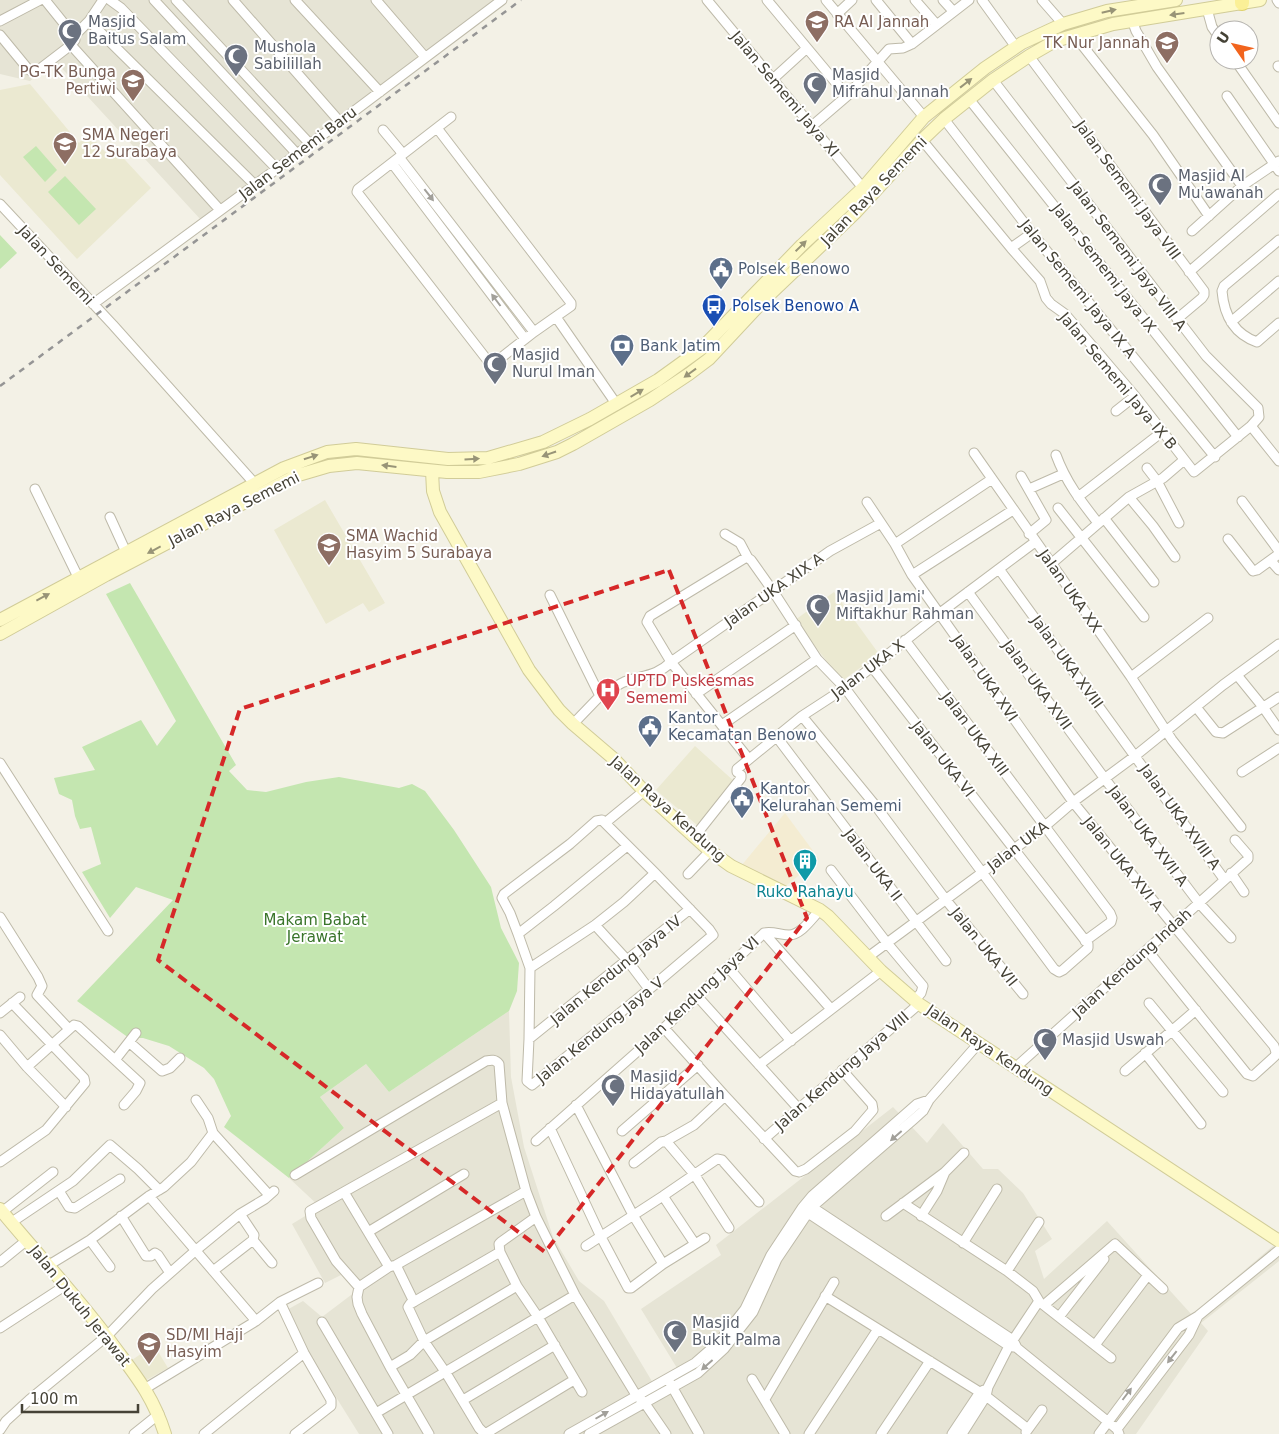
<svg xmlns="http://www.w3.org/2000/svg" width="1279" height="1434" font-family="'DejaVu Sans',sans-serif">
	<rect width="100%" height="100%" fill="#f3f1e6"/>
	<path fill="#e6e4d5" d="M0,0H499L201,220L55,61L30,81L0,74Z
		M509,1011L511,1077L524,1147L553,1237L579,1281L604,1301L653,1383L677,1368L641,1309L721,1255L716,1245L893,1107L927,1143L943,1123L983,1169H998L1023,1193L1052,1239L1035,1251L1044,1279L1107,1221L1192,1315L1273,1246L1279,1250V1261L1201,1323L1208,1331L1136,1434H359L283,1312L303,1301L322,1317L355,1292L345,1273L325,1283L292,1224L320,1207L289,1178L344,1128L320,1097L366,1064L389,1092Z"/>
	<path fill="#f4ecd2" d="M785,813L819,859L782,889L741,866Z"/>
	<path fill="#ebe9d1" d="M30,84L79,143L88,133L107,154L114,148L151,188L77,259L0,175V90Z
		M325,500L385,603L369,612L363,603L326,624L274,530Z
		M834,592L879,654L842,681L795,620Z
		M695,746L735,782L697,825L656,790Z
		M154,1345L168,1368L143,1382L129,1362Z"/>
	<path fill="#c4e6b0" d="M36,146L57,170L45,182L23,157Z
		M65,176L96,209L79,225L48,192Z
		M0,235L17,253L0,269Z
		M130,583L236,765L229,771L247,790L266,792L306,782L339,777L399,788L412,784L425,791L454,830L491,887L501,928L519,963L517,991L509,1011L389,1092L366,1064L320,1097L344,1128L289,1178L224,1127L231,1116L214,1079L204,1068L169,1046L143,1038H129L77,1001L173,900L136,887L110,918L82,872L101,864L91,827L80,829L75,816L72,800L59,794L54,778L95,770L82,747L141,720L157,746L176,721L106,594Z"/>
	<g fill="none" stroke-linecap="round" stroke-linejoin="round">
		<defs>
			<path id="street" d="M110,0L121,8L277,169
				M154,0L297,154
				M176,0L310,144
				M233,0L340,122
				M295,0L380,92
				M376,0L425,57
				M707,0L863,188
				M767,0L847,96
				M826,0L924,117
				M876,0L912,44
				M915,0L936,24
				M943,0L953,11
				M982,0L1016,47
				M1042,0L1063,24
				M1277,0L1279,3
				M1207,9L1212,27L1219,37
				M837,14L852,0
				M1132,20L1136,31L1157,67L1242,186
				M0,21L40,0
				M89,21L255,185
				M0,35L28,69L31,71H37L71,45L75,40L74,36L45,0
				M74,36L89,21L103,0
				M1075,36L1153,135L1209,216
				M71,45L220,210
				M1029,56L1204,291V295L1202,298L1177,319
				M1235,60L1279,123
				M1278,66L1279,67
				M773,79L807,48
				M993,80L1206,356L1258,408L1259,417L1251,426
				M1227,96L1279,171
				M969,99L1238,437
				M944,119L1032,233L1215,457
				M812,126L847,96L889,49L903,48L912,44L969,0
				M437,128L571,303V306L534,332L493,364L488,361L357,192L358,189L451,117
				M383,130L403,154
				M922,140L1011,248L1040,281L1046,298L1051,304L1065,314L1135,396L1194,472L1251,426L1279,461
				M399,157L534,332
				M392,163L525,339
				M0,204L113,325L255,484
				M1192,231L1242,186L1279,161
				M1279,240L1224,286L1222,291C1224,315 1234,334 1257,342L1279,323
				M1011,248L1032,233
				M1189,272L1279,194
				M93,304L297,154L502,0
				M556,317L617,405
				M1231,322L1279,281
				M1116,411L1135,396
				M974,453L1131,677L1172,740L1241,827
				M1056,455C1066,482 1080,500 1098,523
				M1147,468L1157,481L1179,523
				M1021,476L1046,520L1029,534
				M35,489L78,577
				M1029,489L1063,474
				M1078,497L1162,432
				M1129,497L1153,526L1175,557
				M1242,501L1279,551
				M867,502L895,544L912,575L1073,802L1174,926L1274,1046L1276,1052L1275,1056L1253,1076L1247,1074L1148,951
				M1058,508L1144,617
				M110,517L126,552
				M1104,518L1154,582
				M725,534L740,543L748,558L751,560L773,591L817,659L845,688L1054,969L1059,972L1063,970L1088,948V944L872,667
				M1228,539L1253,571L1257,570L1279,554
				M895,544L992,479
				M748,558H745L650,616L647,622L671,662L748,758
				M1271,561L1279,570
				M1051,564L1129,497L1163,478L1184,460
				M999,569L1224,879
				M912,575L1013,510
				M968,592L1105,779L1199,903L1231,938
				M550,595L600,696L573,724
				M905,640L1110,913L1112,918L1111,922L1085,941
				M1237,675L1263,707L1279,730
				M1131,677L1208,618
				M696,694L796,625
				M600,696C609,692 615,686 624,682C642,675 656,677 671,662L830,551L881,523
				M1196,707L1216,732L1223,733L1279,697
				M802,716L875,805L946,900L1023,994
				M722,725L817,659
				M776,736L946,961
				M0,763L108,931
				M1242,772L1279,748
				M644,791L605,823L655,873L709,929L713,935L653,986L532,1085L527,1081L529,1039L690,909
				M695,836L741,778V775L737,772V769L802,716L845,688L872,667L940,613L1035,542
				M831,870L887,943L923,986L921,993L915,1000
				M1231,873L1244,892
				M688,874L710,851
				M0,917L38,977L42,986L37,995L69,1029
				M595,925L627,960L649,989
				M764,933L831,1009
				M518,934L510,913L502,898L504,894L570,844L596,821L602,820L605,823
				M868,957L1044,827L1073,802L1135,756L1223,685L1279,644
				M728,967L791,1041
				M530,968L595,925L624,902L655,873
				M697,996L798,1108
				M1149,1003L1223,1092
				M0,1013L20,997
				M664,1028L725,1096L795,1171L799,1172L806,1169L855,1131L873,1110L872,1104L842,1070
				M0,1035L27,1067L66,1107
				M529,1039L530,968L518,934L554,906L627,846
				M129,1042L162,1071L170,1068L180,1058
				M1145,1053L1201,1124
				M115,1060L140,1083L136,1091L124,1105
				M759,1065L881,971
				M27,1067L74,1025L78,1026L115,1060L136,1033
				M1015,1068L1248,859V855L1235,840
				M1125,1071L1196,1010
				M576,1105L633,1215L663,1264
				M550,1128L601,1237L628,1288H631L663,1264L705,1238
				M622,1131L698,1065
				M213,1133L269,1195
				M764,1139L919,1004
				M536,1141L664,1028L764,933C773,931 780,935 789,935C801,935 812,918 820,910
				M666,1141L694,1174L729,1228
				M0,1162L46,1130L85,1083L84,1078L12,1003
				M634,1163L661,1142L666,1141L694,1125L725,1096
				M295,1175L486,1061C491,1060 495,1059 499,1064L502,1103L526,1191L536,1217L575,1295L636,1395L644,1402L666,1434
				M59,1191L69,1207L75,1208L120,1179
				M344,1192L389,1267
				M149,1196L256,1321
				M663,1196L695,1244
				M903,1203L1007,1271L1033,1291L1039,1301L1009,1346L988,1387L986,1396L962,1434
				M812,1207L1013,1340L1017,1348L1117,1429L1119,1434
				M2,1212L53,1172
				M808,1213L1009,1346L1013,1347
				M121,1216L146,1256H151L155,1253L158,1255L170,1273
				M886,1216L945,1172L964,1153
				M921,1216L937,1191L945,1172
				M536,1217L501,1242L499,1244L500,1252L517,1286L538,1317L582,1392
				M12,1222L73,1181L110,1145L138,1169L159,1190
				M368,1232L464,1174
				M90,1240L110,1267
				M253,1240L272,1263
				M963,1243L997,1189
				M586,1246L663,1196L717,1159L722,1160L759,1202
				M0,1262L27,1240
				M49,1265L90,1240L149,1196L164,1187L191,1162L213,1133L208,1118L196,1100
				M396,1265L414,1302
				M213,1271L253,1240L254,1235L240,1214
				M1007,1271L1039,1222
				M359,1287L336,1261L311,1218L310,1211L502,1103
				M825,1296L986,1396L1028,1429
				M280,1302L304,1353L331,1400V1406L295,1434
				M1041,1303L1111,1358
				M1044,1305L1115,1244L1163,1289
				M1059,1317L1104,1259
				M322,1322L388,1434
				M0,1328L66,1285
				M1095,1345L1148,1275
				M390,1367L410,1355L424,1341L517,1286
				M752,1379L785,1434
				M670,1383L699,1434
				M146,1388L256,1321L280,1302L318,1283
				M765,1399L834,1282
				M463,1400L555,1345
				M376,1413L575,1295
				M1117,1429L1189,1335L1198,1316
				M0,1430L6,1421L29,1400L107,1336L152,1289L195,1251L240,1214L265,1199L274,1191
				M1026,1432L1042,1410
				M134,1434L159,1414
				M204,1434L304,1353
				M429,1434L390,1367L362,1314L358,1304L357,1297L359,1287L389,1267L396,1265L526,1191
				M485,1434L479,1428L446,1373L424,1341L408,1307L410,1304L500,1252
				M485,1434L574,1380
				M569,1434L695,1363L718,1343L745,1309L771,1255L802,1208L812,1196L917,1104L929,1100
				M589,1434L698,1373L724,1349L753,1312L777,1259L812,1207L914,1119L923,1111L929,1100L978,1044
				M809,1434L878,1329
				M881,1434L930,1361
				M952,1434L980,1392L984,1390
				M1099,1434L1178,1328L1198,1316L1279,1250"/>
			<path id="secondary" d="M432,471L433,491L440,512L529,670L559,710L573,724L614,759L644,791L710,851L731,866L820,910L828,916L881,971L919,1004L1279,1241
				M0,620L284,468L327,452L356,449L448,459L488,458L543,442L590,419L658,380L701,349L802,245L863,188L924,117L985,68L1022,43L1063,24L1107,11L1176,0
				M0,634L106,575L295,476L329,466L357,463L447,472H479L519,464L557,452L573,444L650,400L689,374L709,359L765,299L855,213L922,140L944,119L993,80L1029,56L1055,41L1113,24L1260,0
				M0,1209C37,1254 78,1297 113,1345C136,1376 153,1396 165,1434"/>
			<path id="primary" d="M1242,0V3"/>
		</defs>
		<use href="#street" stroke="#bebaa9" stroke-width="11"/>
		<use href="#secondary" stroke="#d1cc98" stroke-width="14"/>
		<use href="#primary" stroke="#dfd168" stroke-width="16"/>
		<use href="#street" stroke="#fff" stroke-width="9"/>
		<use href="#secondary" stroke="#fdf9c6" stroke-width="12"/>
		<use href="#primary" stroke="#fbf097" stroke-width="14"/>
		<path stroke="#959595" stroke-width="2.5" stroke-dasharray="6 6" stroke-linecap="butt" d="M0,386L521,0"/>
	</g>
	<defs><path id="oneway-solid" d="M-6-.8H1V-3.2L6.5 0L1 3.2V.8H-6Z" transform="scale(1.25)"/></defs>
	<g fill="#989477">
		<use href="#oneway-solid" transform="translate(1109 11) rotate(-13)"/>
		<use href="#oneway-solid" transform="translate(1177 14) rotate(172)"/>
		<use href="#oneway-solid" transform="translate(966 83) rotate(-38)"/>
		<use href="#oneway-solid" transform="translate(801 246) rotate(-44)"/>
		<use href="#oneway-solid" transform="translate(690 373) rotate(144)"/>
		<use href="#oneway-solid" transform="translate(637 393) rotate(-31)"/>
		<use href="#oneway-solid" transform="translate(549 454) rotate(161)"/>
		<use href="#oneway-solid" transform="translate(311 457) rotate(-18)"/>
		<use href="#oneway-solid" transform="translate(472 459) rotate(-3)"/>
		<use href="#oneway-solid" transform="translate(389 466) rotate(-173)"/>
		<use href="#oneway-solid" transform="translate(154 550) rotate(152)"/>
		<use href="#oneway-solid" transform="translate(43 597) rotate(-28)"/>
	</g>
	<g fill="#a2a09a">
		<use href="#oneway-solid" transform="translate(429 195) rotate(52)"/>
		<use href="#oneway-solid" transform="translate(496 300) rotate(-127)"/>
		<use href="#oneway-solid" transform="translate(896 1136) rotate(139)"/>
		<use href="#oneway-solid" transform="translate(1172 1357) rotate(128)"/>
		<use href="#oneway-solid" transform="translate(707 1365) rotate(138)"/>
		<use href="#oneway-solid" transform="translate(1127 1394) rotate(-53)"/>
		<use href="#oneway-solid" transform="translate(602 1415) rotate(-30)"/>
	</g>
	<path fill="none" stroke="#d62828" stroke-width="4" stroke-dasharray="10 6" stroke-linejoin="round" d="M669,570L807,918L545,1252L158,960L240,709Z"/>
	<defs>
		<symbol id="school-pin" viewBox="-11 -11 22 30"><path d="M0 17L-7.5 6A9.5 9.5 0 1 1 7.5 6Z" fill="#8d6e63" stroke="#fff"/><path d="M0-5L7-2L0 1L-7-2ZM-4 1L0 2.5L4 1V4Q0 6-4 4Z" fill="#fff"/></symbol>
		<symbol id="mosque-pin" viewBox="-11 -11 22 30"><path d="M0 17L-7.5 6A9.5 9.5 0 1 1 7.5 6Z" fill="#6b7280" stroke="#fff"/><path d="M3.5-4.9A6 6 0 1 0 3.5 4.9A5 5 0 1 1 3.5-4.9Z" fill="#fff"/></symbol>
		<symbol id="civic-pin" viewBox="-11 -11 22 30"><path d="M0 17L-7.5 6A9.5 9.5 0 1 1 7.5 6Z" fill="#5c6f8a" stroke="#fff"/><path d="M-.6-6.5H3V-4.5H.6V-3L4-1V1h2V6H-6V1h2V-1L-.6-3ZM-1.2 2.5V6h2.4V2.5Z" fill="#fff"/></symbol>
		<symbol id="bus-pin" viewBox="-11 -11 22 30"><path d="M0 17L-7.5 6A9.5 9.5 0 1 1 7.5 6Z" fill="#1a4fb4" stroke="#fff"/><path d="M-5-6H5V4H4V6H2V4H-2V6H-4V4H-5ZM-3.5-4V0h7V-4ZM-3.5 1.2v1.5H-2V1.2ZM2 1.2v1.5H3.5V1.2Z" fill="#fff"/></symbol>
		<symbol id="bank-pin" viewBox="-11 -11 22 30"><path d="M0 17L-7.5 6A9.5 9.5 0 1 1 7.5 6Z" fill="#5c6f8a" stroke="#fff"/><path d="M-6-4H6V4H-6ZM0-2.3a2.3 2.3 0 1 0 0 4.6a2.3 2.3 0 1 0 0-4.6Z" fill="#fff"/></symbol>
		<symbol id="hospital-pin" viewBox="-11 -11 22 30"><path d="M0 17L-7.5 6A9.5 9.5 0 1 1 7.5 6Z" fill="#e0444e" stroke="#fff"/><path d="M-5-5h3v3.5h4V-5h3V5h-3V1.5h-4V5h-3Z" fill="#fff"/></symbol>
		<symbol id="building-pin" viewBox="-11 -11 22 30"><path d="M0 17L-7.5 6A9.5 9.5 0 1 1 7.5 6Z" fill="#0f9aa8" stroke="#fff"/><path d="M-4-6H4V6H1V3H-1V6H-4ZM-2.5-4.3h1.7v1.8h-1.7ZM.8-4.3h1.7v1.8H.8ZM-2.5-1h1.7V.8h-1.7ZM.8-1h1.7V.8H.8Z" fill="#fff"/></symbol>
	</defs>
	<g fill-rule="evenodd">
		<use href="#school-pin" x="803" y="8" width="28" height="38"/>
		<use href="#mosque-pin" x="56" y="17" width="28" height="38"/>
		<use href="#school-pin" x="1153" y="29" width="28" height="38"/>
		<use href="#mosque-pin" x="222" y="42" width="28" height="38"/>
		<use href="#school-pin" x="119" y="67" width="28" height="38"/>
		<use href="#mosque-pin" x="801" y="70" width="28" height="38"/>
		<use href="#school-pin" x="51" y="130" width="28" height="38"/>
		<use href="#mosque-pin" x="1146" y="171" width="28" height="38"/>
		<use href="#civic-pin" x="707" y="255" width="28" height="38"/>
		<use href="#bus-pin" x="700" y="292" width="28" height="38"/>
		<use href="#bank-pin" x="608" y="332" width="28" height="38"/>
		<use href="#mosque-pin" x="481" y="350" width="28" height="38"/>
		<use href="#school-pin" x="315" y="531" width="28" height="38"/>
		<use href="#mosque-pin" x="804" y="592" width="28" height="38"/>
		<use href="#hospital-pin" x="594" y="676" width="28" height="38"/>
		<use href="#civic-pin" x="636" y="713" width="28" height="38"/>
		<use href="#civic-pin" x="728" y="784" width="28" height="38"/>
		<use href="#building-pin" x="791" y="847" width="28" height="38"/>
		<use href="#mosque-pin" x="1031" y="1026" width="28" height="38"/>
		<use href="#mosque-pin" x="599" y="1072" width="28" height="38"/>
		<use href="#mosque-pin" x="661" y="1318" width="28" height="38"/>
		<use href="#school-pin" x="135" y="1330" width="28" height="38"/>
	</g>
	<g text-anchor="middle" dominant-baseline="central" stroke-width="4" stroke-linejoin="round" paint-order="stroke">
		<g font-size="15" fill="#5b616d" stroke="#fff" text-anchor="start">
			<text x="88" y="22">Masjid<tspan x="88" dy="17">Baitus Salam</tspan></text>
			<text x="254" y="47">Mushola<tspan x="254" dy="17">Sabilillah</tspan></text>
			<text x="832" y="75">Masjid<tspan x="832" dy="17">Mifrahul Jannah</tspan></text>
			<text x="1178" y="176">Masjid Al<tspan x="1178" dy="17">Mu'awanah</tspan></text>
			<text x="512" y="355">Masjid<tspan x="512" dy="17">Nurul Iman</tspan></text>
			<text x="836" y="597">Masjid Jami'<tspan x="836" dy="17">Miftakhur Rahman</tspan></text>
			<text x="1062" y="1040">Masjid Uswah</text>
			<text x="630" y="1077">Masjid<tspan x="630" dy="17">Hidayatullah</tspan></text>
			<text x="692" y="1323">Masjid<tspan x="692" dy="17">Bukit Palma</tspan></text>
		</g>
		<g font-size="15" fill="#785e54" stroke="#fff" text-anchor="start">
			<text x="834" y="22">RA Al Jannah</text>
			<text x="1150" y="43" text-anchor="end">TK Nur Jannah</text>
			<text x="116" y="72" text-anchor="end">PG-TK Bunga<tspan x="116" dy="17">Pertiwi</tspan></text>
			<text x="82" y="135">SMA Negeri<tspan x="82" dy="17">12 Surabaya</tspan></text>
			<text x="346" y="536">SMA Wachid<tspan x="346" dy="17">Hasyim 5 Surabaya</tspan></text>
			<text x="166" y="1335">SD/MI Haji<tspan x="166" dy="17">Hasyim</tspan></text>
		</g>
		<g font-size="15" fill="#454236" stroke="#fff">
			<text transform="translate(785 94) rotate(50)">Jalan Sememi Jaya XI</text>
			<text transform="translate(298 153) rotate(-37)">Jalan Sememi Baru</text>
			<text transform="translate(1128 190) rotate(54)">Jalan Sememi Jaya VIII</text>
			<text transform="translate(874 191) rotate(-46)">Jalan Raya Sememi</text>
			<text transform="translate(1128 256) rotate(53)">Jalan Sememi Jaya VIII A</text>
			<text transform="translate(56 265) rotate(47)">Jalan Sememi</text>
			<text transform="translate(1104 268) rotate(52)">Jalan Sememi Jaya IX</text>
			<text transform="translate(1078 289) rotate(51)">Jalan Sememi Jaya IX A</text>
			<text transform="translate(1118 381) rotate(50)">Jalan Sememi Jaya IX B</text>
			<text transform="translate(234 509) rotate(-27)">Jalan Raya Sememi</text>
			<text transform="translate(774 590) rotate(-35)">Jalan UKA XIX A</text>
			<text transform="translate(1070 591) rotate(55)">Jalan UKA XX</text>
			<text transform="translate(1067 662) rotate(54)">Jalan UKA XVIII</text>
			<text transform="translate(868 669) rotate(-37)">Jalan UKA X</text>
			<text transform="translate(985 678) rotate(55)">Jalan UKA XVI</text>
			<text transform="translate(1037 685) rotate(54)">Jalan UKA XVII</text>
			<text transform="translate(975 734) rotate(53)">Jalan UKA XIII</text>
			<text transform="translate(943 759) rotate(52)">Jalan UKA VI</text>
			<text transform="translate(668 809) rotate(42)">Jalan Raya Kendung</text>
			<text transform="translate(1180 817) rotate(54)">Jalan UKA XVIII A</text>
			<text transform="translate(1148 836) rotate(53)">Jalan UKA XVII A</text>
			<text transform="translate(1018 846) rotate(-37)">Jalan UKA</text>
			<text transform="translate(1123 864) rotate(51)">Jalan UKA XVI A</text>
			<text transform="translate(873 865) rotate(53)">Jalan UKA II</text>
			<text transform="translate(984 947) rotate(51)">Jalan UKA VII</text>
			<text transform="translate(1132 963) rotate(-42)">Jalan Kendung Indah</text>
			<text transform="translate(616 970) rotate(-39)">Jalan Kendung Jaya IV</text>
			<text transform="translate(697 995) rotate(-43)">Jalan Kendung Jaya VI</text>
			<text transform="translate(600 1030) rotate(-39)">Jalan Kendung Jaya V</text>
			<text transform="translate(990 1050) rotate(34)">Jalan Raya Kendung</text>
			<text transform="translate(842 1071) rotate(-41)">Jalan Kendung Jaya VIII</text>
			<text transform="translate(80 1306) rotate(51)">Jalan Dukuh Jerawat</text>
		</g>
		<g font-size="15" fill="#4e5e75" stroke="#fff" text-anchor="start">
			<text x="738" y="269">Polsek Benowo</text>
			<text x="640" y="346">Bank Jatim</text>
			<text x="668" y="718">Kantor<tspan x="668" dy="17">Kecamatan Benowo</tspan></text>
			<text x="760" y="789">Kantor<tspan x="760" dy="17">Kelurahan Sememi</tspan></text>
		</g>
		<g font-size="15" fill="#164399" stroke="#fff" text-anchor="start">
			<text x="732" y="306">Polsek Benowo A</text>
		</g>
		<g font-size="15" fill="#be3a42" stroke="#fff" text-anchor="start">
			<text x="626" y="681">UPTD Puskesmas<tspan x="626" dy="17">Sememi</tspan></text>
		</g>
		<g font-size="15" fill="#0d838f" stroke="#fff">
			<text x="805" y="892">Ruko Rahayu</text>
		</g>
		<g font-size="15" fill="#3a752b" stroke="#fff">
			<text x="315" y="920">Makam Babat<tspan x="315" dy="17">Jerawat</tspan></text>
		</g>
	</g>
	<g transform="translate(1234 45) rotate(304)"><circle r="24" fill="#ffffff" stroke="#b5b3af"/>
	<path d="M0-4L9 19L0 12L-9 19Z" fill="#f2641d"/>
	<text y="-8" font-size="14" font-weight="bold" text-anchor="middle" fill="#454236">U</text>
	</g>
	<path d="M22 1404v8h116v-8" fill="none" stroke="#454236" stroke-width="2.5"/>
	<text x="30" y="1404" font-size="15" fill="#454236" stroke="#ffffff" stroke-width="4" paint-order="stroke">100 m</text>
</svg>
